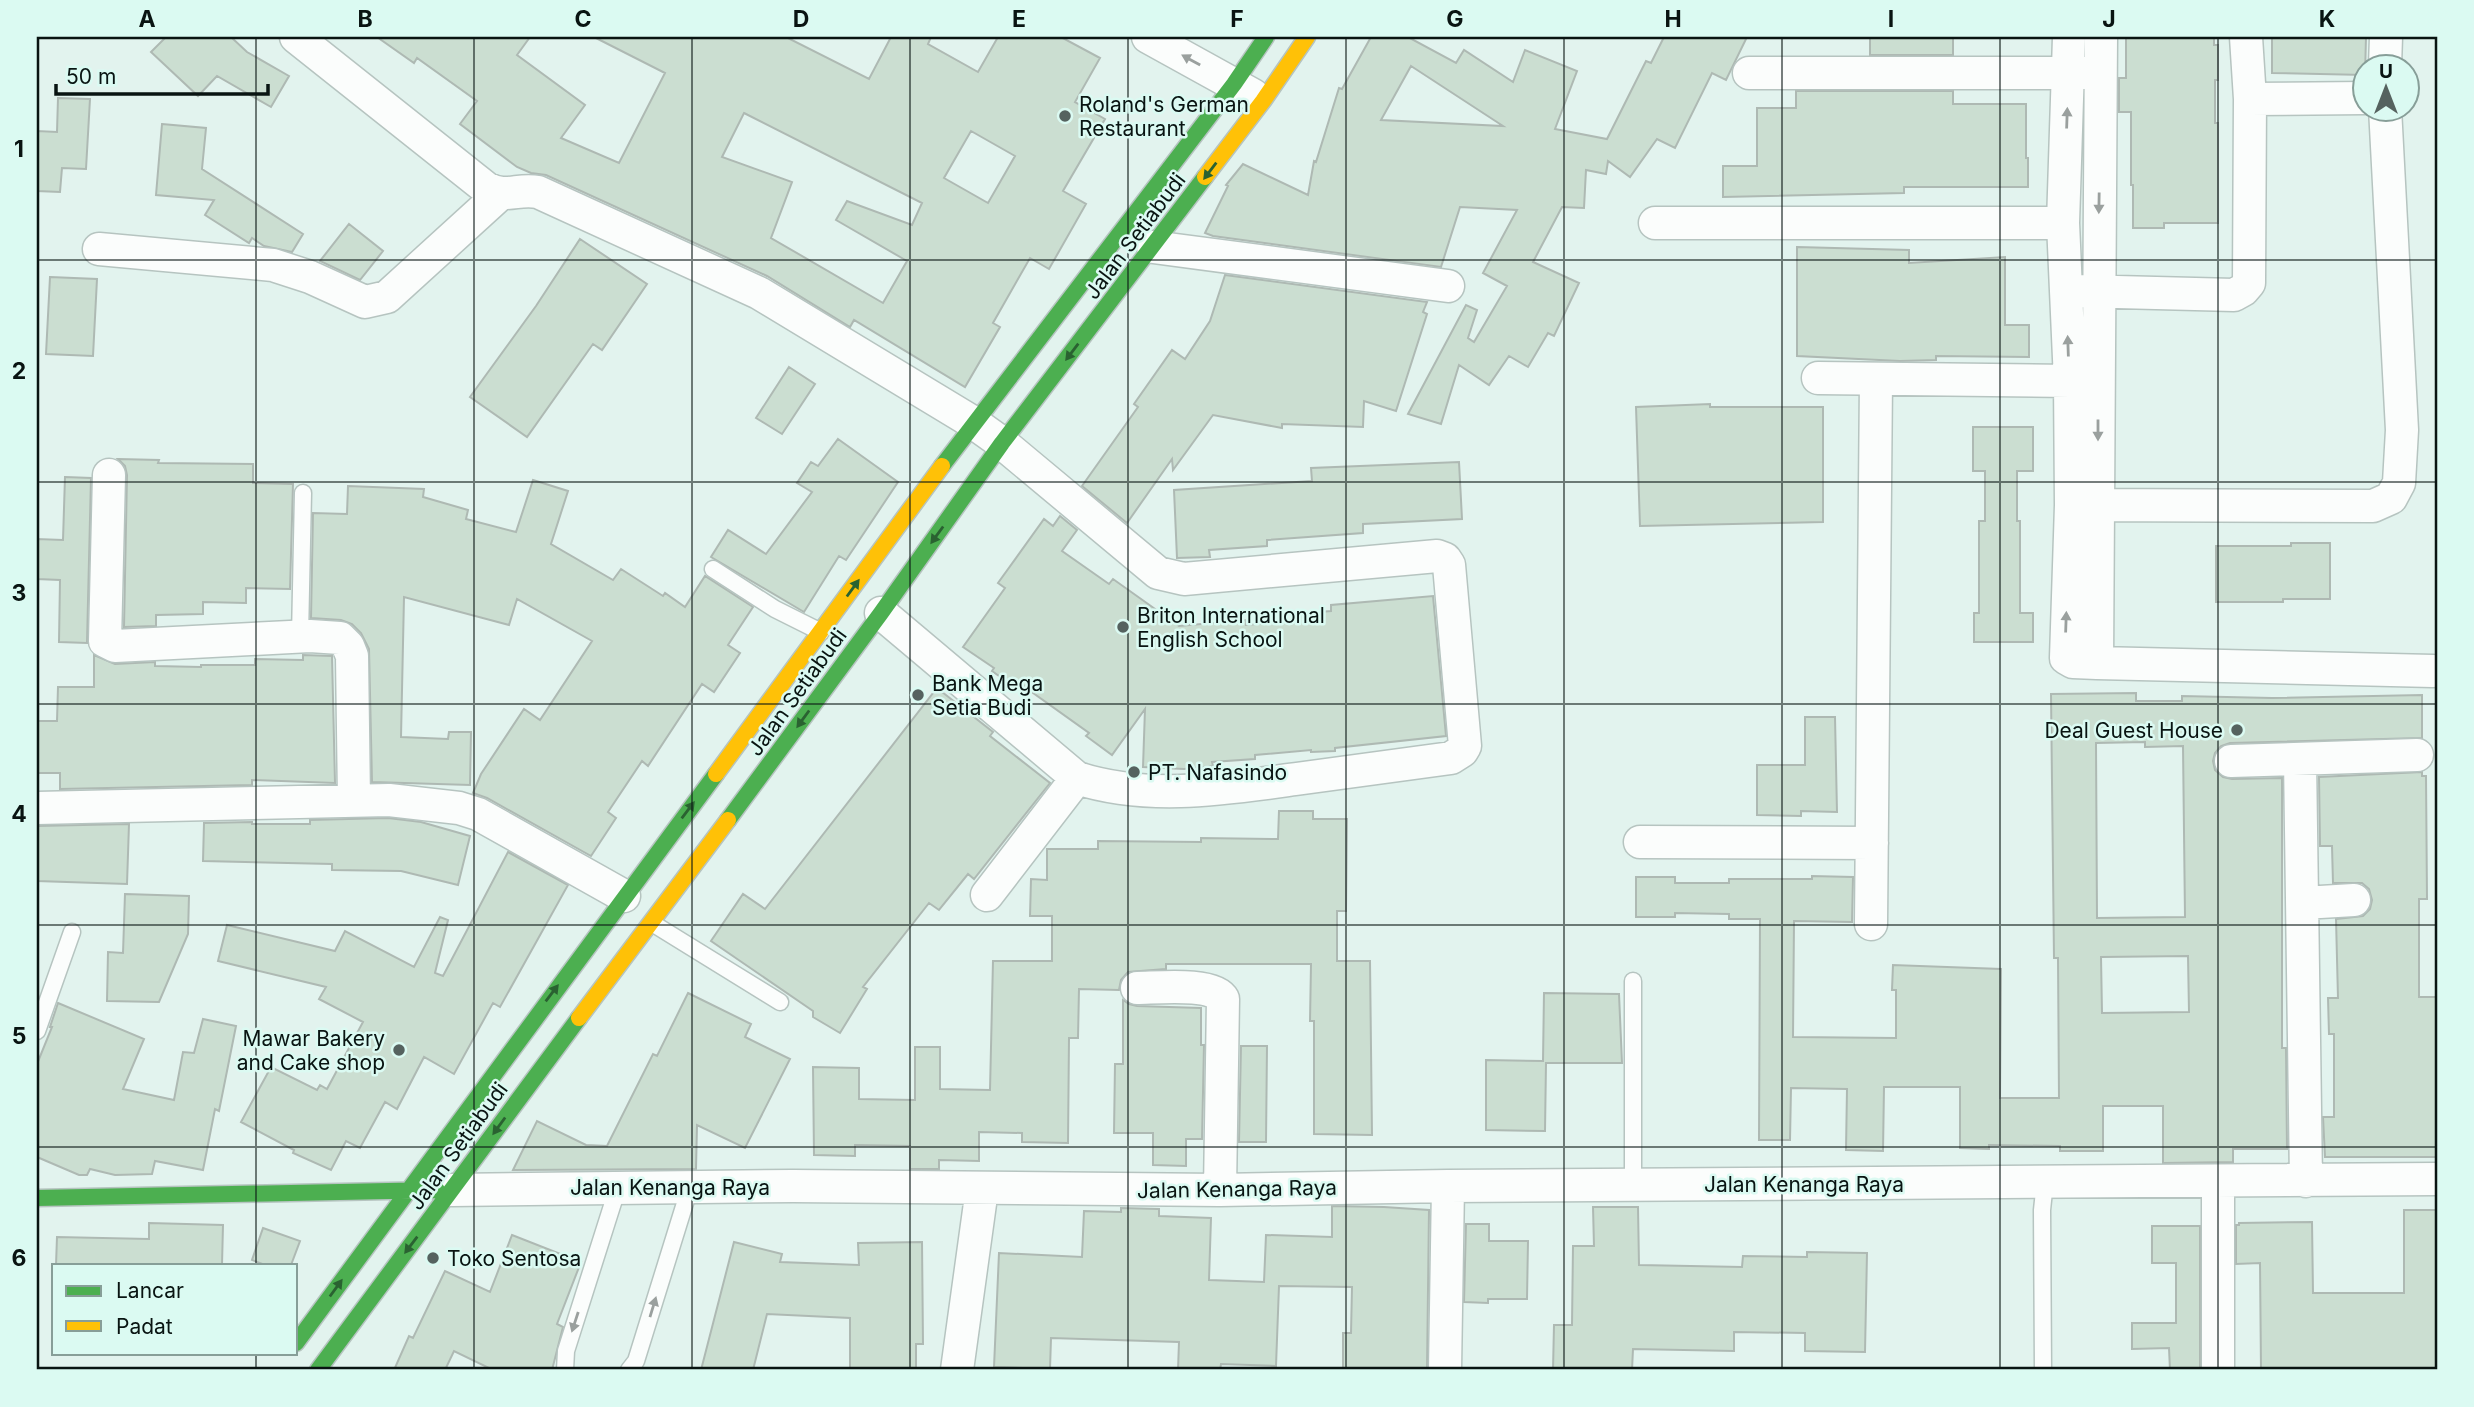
<svg xmlns="http://www.w3.org/2000/svg" width="2474" height="1407" font-family="Inter,sans-serif">
	<rect width="100%" height="100%" fill="#e2f3ee"/>
	<path fill="#cbded1" stroke="#aeb9b3" stroke-width="2" fill-rule="evenodd" d="M166,37H231L247,52L289,76L271,107L217,76L198,96L151,52Z
		M377,37H530L517,55L585,105L561,138L619,163L665,73L594,37H786L869,79L891,37H931L928,44L978,72L998,37H1061L1100,58L1075,102L1105,119L1063,191L1086,204L1049,269L1030,258L993,323L1000,327L965,387L854,320L850,327L767,276L546,175L531,173L517,167L460,124L477,101L417,58L414,63ZM744,113L922,203L912,225L847,201L836,220L907,261L883,303L771,238L792,182L722,157ZM971,131L1015,156L988,203L944,178Z
		M1371,37H1408L1456,63L1464,50L1513,82L1525,50L1577,71L1555,129L1607,139L1646,61L1651,63L1664,37H1747L1726,80L1712,73L1675,148L1657,139L1630,177L1608,161L1606,174L1586,170L1584,208L1562,207L1533,262L1579,283L1554,336L1548,333L1528,367L1509,356L1489,385L1459,365L1441,424L1408,414L1466,305L1477,310L1468,338L1474,342L1507,286L1483,273L1517,210L1460,207L1441,267L1213,236L1205,233L1228,186L1226,185L1243,164L1308,195L1314,161L1316,162L1339,88L1342,89ZM1411,66L1503,126L1381,120Z
		M1870,37H1953V55H1870Z
		M2126,37H2214V45H2218V80H2215V123H2218V223H2164V228H2133V185H2131V112H2119V78H2126Z
		M2272,37H2366L2365,75L2272,73Z
		M1796,91H1953V104H2026V158H2028V187H1904V193L1723,197V166H1757V108H1796Z
		M58,98L90,99L86,169L62,168L60,192L37,191V131L57,132Z
		M162,124L206,128L202,169L303,234L292,252L264,246L252,238L249,243L205,215L214,200L156,195Z
		M349,224L383,251L360,280L320,261Z
		M580,239L647,284L602,350L593,344L527,437L470,397L536,306Z
		M1797,247L1909,250V263L2005,257V325H2029V357L1936,356V360L1900,361L1797,356Z
		M1225,275L1427,302L1423,312L1427,314L1396,411L1364,401L1363,427L1282,424V428L1213,415L1173,470L1172,459L1127,523L1082,486L1138,407L1134,404L1172,350L1185,359L1210,321Z
		M50,277L97,279L93,356L46,354Z
		M789,367L815,384L782,434L756,418Z
		M1710,404V407H1823V522L1640,526L1636,407Z
		M1973,427H2033V471H2017V521H2020V613H2033V642H1974V613H1979V521H1985V471H1973Z
		M838,439L898,482L846,560L839,556L804,612L711,557L728,530L766,554L812,492L797,483L811,462L818,466Z
		M118,459L159,460L158,463L253,464V483L293,484L290,589L246,588V603L203,602V614L156,615V626L124,627L127,475L125,466Z
		M1459,462L1462,519L1363,524V533L1267,540V546L1209,550L1210,557L1177,558L1174,490L1312,481L1311,468Z
		M65,477L91,478L87,643L59,642L60,580L37,579V539L63,540Z
		M533,480L568,491L551,544L613,580L621,569L663,596L665,593L685,607L705,576L753,607L728,645L740,653L714,692L702,684L648,766L642,761L608,812L616,818L591,856L487,798L473,793L481,774L524,709L540,720L592,641L517,599L509,625L404,597L401,737L448,739L449,732H471L470,785L372,782L369,649L361,633L352,624L341,620L311,618L313,513L347,514L348,486L424,489L423,497L468,510L466,519L516,532Z
		M1060,516L1077,530L1062,551L1109,584L1113,579L1179,626L1246,620V625L1293,621V614L1331,611V605L1433,596L1446,736L1335,748V751L1311,752V750L1255,755V759L1212,762L1213,766L1184,769L1143,767L1145,709L1112,755L1086,736L1089,733L1019,683L1016,688L992,671L994,668L963,647L1005,588L998,583L1044,519L1053,526Z
		M2291,543H2330V599H2283V602H2216V546H2291Z
		M94,655L115,664L155,662V666L201,667V665H255V659L303,660V655L332,656L335,783L252,780V785L60,789V773H37V721H57L58,687H94Z
		M937,688L993,732L990,736L1050,783L974,879L968,874L939,910L929,903L863,987L867,989L840,1033L813,1017V1011L711,941L743,894L765,909Z
		M2136,693V701H2182V696L2272,698L2422,695V738L2230,743L2221,746L2215,753L2213,761L2215,770L2223,777L2232,779L2282,778V1048H2286L2287,1149H2233V1162L2163,1163V1106H2103V1151H2060V1146L1989,1145V1149L1960,1148V1087H1884L1883,1151L1846,1150L1847,1089L1791,1088L1790,1140H1759L1760,919H1729V914L1675,913V917H1636V877H1675V883H1729V879H1812V876L1853,877L1852,922L1794,921L1793,1037L1896,1038V990H1892L1893,965L2001,969L2000,1098H2059L2058,958H2054L2051,694ZM2145,742V747L2183,746L2185,917L2097,918L2096,743ZM2188,956L2189,1012L2102,1013L2101,957Z
		M1805,717H1835L1837,812L1801,811V816L1757,815V765H1805Z
		M2422,772V776H2426L2427,899H2419V997H2437V1157H2325L2323,1117H2334V1034H2329L2328,998H2338L2336,919L2363,916L2370,909L2372,900L2369,889L2362,883H2333L2332,846H2320L2319,777Z
		M1279,811H1313V819H1347L1346,911H1337V961H1370L1372,1135L1314,1134V1021H1310L1311,964H1166V969L1128,972L1121,980L1119,990L1079,989L1078,1038H1069L1068,1143L1022,1142V1133L979,1132V1161L939,1160V1169H910V1146L855,1145V1156L814,1155L813,1067L859,1068V1099L915,1100V1047H940V1089L990,1090L993,961H1052V916H1030L1031,879L1047,880V849H1098V841L1201,842V838L1278,839Z
		M388,818L421,822L470,836L458,885L401,871L332,870V864L203,861L204,823L252,822V824H310V820Z
		M129,824L127,884L37,881V826Z
		M508,852L568,885L500,1007L493,1003L454,1074L424,1057L397,1109L385,1102L360,1148L346,1141L331,1170L293,1153L294,1150L241,1122L271,1067L317,1090L320,1085L327,1089L363,1022L319,999L326,987L218,961L227,925L335,951L345,931L414,967L440,917L448,920L435,973L443,976Z
		M125,894L189,896L188,934L159,1002L107,1001L108,952L123,953Z
		M688,993L751,1024L745,1037L790,1059L745,1148L697,1125L696,1169L513,1170L537,1121L586,1145L607,1146L653,1054L657,1056Z
		M1544,993L1619,994L1622,1063H1546L1545,1131L1486,1130V1060L1543,1061Z
		M1123,1000L1129,1004L1137,1006L1201,1008V1045H1204L1202,1139H1186V1166L1153,1165V1133H1114L1115,1064H1123Z
		M58,1003L144,1039L123,1089L174,1100L183,1052L194,1053L203,1019L236,1026L219,1111L215,1109L203,1170L155,1161L152,1174L115,1175L90,1169L87,1175H79L37,1157V1064L52,1027H50Z
		M1241,1046H1267L1266,1142H1239Z
		M1332,1206L1384,1207L1429,1210L1427,1370H1343V1333H1351L1352,1287L1279,1286L1276,1366L1221,1364L1220,1370H1178L1179,1342L1051,1338L1050,1369L994,1367L999,1253L1082,1257L1084,1211L1121,1212V1208L1159,1209V1216L1211,1218L1209,1280L1264,1282L1266,1235L1332,1237Z
		M1593,1207H1638L1639,1265L1742,1267L1743,1256L1807,1257V1252L1867,1253L1865,1352L1805,1351V1333L1734,1332V1351L1633,1349L1632,1370H1553L1554,1325H1572L1573,1246H1594Z
		M2404,1210H2437V1370H2261L2260,1263L2236,1264V1225H2239V1223L2312,1222L2313,1293H2404Z
		M149,1223L223,1225L222,1265H56L57,1237L149,1239Z
		M1466,1224H1489V1241H1528L1527,1299H1488V1303L1464,1302Z
		M2152,1226H2200V1370H2170L2169,1348L2132,1349V1323H2176V1263H2152Z
		M263,1228L300,1241L291,1265H265L252,1260Z
		M512,1235L581,1262L557,1324L563,1327L552,1370H493L454,1351L445,1370H394L409,1336L413,1338L445,1271L490,1292Z
		M734,1242L782,1254L780,1262L859,1265L858,1243L922,1242L923,1344H916V1370H850V1318L767,1314L753,1370H701Z"/>
	<g fill="none" stroke-linecap="round" stroke-linejoin="round">
		<defs>
			<path id="lane" d="M713,569L775,609L821,632
				M300,637L303,493
				M652,923L780,1002
				M1633,981V1185
				M37,1031L72,932
				M565,1370L566,1351L618,1187
				M629,1370L636,1361L690,1187
				M2043,1370L2042,1210L2045,1182"/>
			<path id="street" d="M296,37L486,188C507,199 517,188 538,192L759,293L974,423L1002,443L1158,573L1184,579L1437,556L1445,559L1449,565L1465,746L1462,751L1451,758C1399,765 1348,772 1296,779C1223,789 1148,801 1077,778L881,613
				M1148,37L1253,95
				M2069,37L2063,223L2070,381L2071,505L2066,658L2073,662L2097,663L2433,671
				M2385,66L2386,37
				M1749,73H2087
				M2250,99L2366,98
				M1655,223H2063
				M1153,247L1448,286
				M99,249L273,265L310,277L365,302L387,297L499,195
				M2078,291L2234,295L2243,290L2249,283L2250,99L2246,37
				M1818,378L2070,381
				M109,475L105,641L115,646L310,636L340,638L348,646L352,656L354,800
				M2071,505L2373,506L2391,498L2399,483L2402,430L2385,108
				M2097,663L2101,37
				M2300,759L2306,1181
				M2231,761L2417,755
				M37,808L389,800L459,808L478,814L624,896
				M1640,842L1872,843
				M987,895L1077,778
				M2303,903L2354,900
				M1871,924L1876,380
				M1137,988C1156,988 1214,982 1223,999L1220,1190
				M2218,1182V1370
				M452,1190L793,1186L1220,1190L1448,1186L2437,1179
				M957,1370L982,1189
				M1445,1370L1448,1186"/>
			<path id="fast" d="M942,466L1234,84L1266,37
				M728,820L881,613L1002,443L1205,177
				M37,1198L437,1190
				M296,1343L716,774
				M318,1370L579,1018"/>
			<path id="slow" d="M1205,177L1263,101L1307,37
				M716,774L942,466
				M579,1018L728,820"/>
		</defs>
		<use href="#lane" stroke="#b6c4c0" stroke-width="19"/>
		<use href="#street" stroke="#b6c4c0" stroke-width="35"/>
		<use href="#fast" stroke="#b6c4c0" stroke-width="19"/>
		<use href="#slow" stroke="#b6c4c0" stroke-width="19"/>
		<use href="#lane" stroke="#fbfdfc" stroke-width="16"/>
		<use href="#street" stroke="#fbfdfc" stroke-width="32"/>
		<use href="#fast" stroke="#4caf50" stroke-width="16"/>
		<use href="#slow" stroke="#ffc107" stroke-width="16"/>
	</g>
	<defs><path id="oneway-solid" d="M-6-.8H1V-3.2L6.5 0L1 3.2V.8H-6Z" transform="scale(1.75)"/></defs>
	<g fill="#9aa09e">
		<use href="#oneway-solid" transform="translate(1191 60) rotate(-151)"/>
		<use href="#oneway-solid" transform="translate(2067 118) rotate(-88)"/>
		<use href="#oneway-solid" transform="translate(2099 203) rotate(91)"/>
		<use href="#oneway-solid" transform="translate(2068 346) rotate(-92)"/>
		<use href="#oneway-solid" transform="translate(2098 430) rotate(90)"/>
		<use href="#oneway-solid" transform="translate(2066 622) rotate(-88)"/>
		<use href="#oneway-solid" transform="translate(653 1307) rotate(-73)"/>
		<use href="#oneway-solid" transform="translate(575 1322) rotate(108)"/>
	</g>
	<g fill="#2a6231">
		<use href="#oneway-solid" transform="translate(1210 171) rotate(127)"/>
		<use href="#oneway-solid" transform="translate(1072 352) rotate(127)"/>
		<use href="#oneway-solid" transform="translate(937 535) rotate(126)"/>
		<use href="#oneway-solid" transform="translate(853 588) rotate(-54)"/>
		<use href="#oneway-solid" transform="translate(803 719) rotate(126)"/>
		<use href="#oneway-solid" transform="translate(688 810) rotate(-53)"/>
		<use href="#oneway-solid" transform="translate(552 993) rotate(-53)"/>
		<use href="#oneway-solid" transform="translate(499 1126) rotate(126)"/>
		<use href="#oneway-solid" transform="translate(411 1245) rotate(127)"/>
		<use href="#oneway-solid" transform="translate(336 1288) rotate(-54)"/>
	</g>
	<path fill="none" stroke="#091412" stroke-width="2" stroke-opacity="0.55" d="M256,37V1265M474,37V1370M692,37V1370M910,37V1370M1128,37V1370M1346,37V1370M1564,37V1370M1782,37V1370M2000,37V1370M2218,37V1370M37,260H2437M37,482H2437M37,704H2437M37,925H2437M37,1147H2437M256,1353V1370"/>
	<g fill="#55625f" stroke="#dbfaf2" stroke-width="2.5">
		<circle cx="1065" cy="116" r="7"/>
		<circle cx="1123" cy="627" r="7"/>
		<circle cx="918" cy="695" r="7"/>
		<circle cx="2237" cy="730" r="7"/>
		<circle cx="1134" cy="772" r="7"/>
		<circle cx="399" cy="1050" r="7"/>
		<circle cx="433" cy="1258" r="7"/>
	</g>
	<g text-anchor="middle" dominant-baseline="central" stroke-width="5" stroke-linejoin="round" paint-order="stroke">
		<g font-size="21" fill="#091412" stroke="#dbfaf2" text-anchor="start">
			<text x="1079" y="104">Roland's German<tspan x="1079" dy="24">Restaurant</tspan></text>
			<text x="1137" y="615">Briton International<tspan x="1137" dy="24">English School</tspan></text>
			<text x="932" y="683">Bank Mega<tspan x="932" dy="24">Setia Budi</tspan></text>
			<text x="2223" y="730" text-anchor="end">Deal Guest House</text>
			<text x="1148" y="772">PT. Nafasindo</text>
			<text x="385" y="1038" text-anchor="end">Mawar Bakery<tspan x="385" dy="24">and Cake shop</tspan></text>
			<text x="447" y="1258">Toko Sentosa</text>
		</g>
		<g font-size="21" fill="#091412" stroke="#dbfaf2">
			<text transform="translate(1135 236) rotate(-53)">Jalan Setiabudi</text>
			<text transform="translate(797 692) rotate(-54)">Jalan Setiabudi</text>
			<text transform="translate(458 1146) rotate(-54)">Jalan Setiabudi</text>
			<text x="1804" y="1184">Jalan Kenanga Raya</text>
			<text x="670" y="1187">Jalan Kenanga Raya</text>
			<text transform="translate(1237 1189) rotate(-1)">Jalan Kenanga Raya</text>
		</g>
	</g>
	<rect width="2474" height="1407" fill="none" stroke="#dbfaf2" stroke-width="77"/>
	<rect x="52" y="1264" width="245" height="91" fill="#dbfaf2" stroke="#879e98" stroke-width="2"/>
	<rect x="66" y="1286" width="35" height="10" fill="#4caf50" stroke="#879e98" stroke-width="2"/>
	<text x="116" y="1298" font-size="21" fill="#091412">Lancar</text>
	<rect x="66" y="1321" width="35" height="10" fill="#ffc107" stroke="#879e98" stroke-width="2"/>
	<text x="116" y="1334" font-size="21" fill="#091412">Padat</text>
	<g transform="translate(2386 88)"><circle r="33" fill="#dbfaf2" stroke="#879e98" stroke-width="2"/>
	<path d="M0-5L12 26L0 18L-12 26Z" fill="#55625f"/>
	<text y="-10" font-size="19" font-weight="bold" text-anchor="middle" fill="#091412">U</text>
	</g>
	<path d="M56 84v10h212v-10" fill="none" stroke="#091412" stroke-width="3.5"/>
	<text x="66" y="84" font-size="21" fill="#091412" stroke="#dbfaf2" stroke-width="5" paint-order="stroke">50 m</text>
	<rect x="38" y="38" width="2398" height="1330" fill="none" stroke="#091412" stroke-width="2.5"/>
	<g font-size="23" text-anchor="middle" font-weight="bold" fill="#091412">
		<text x="147" y="27">A</text>
		<text x="365" y="27">B</text>
		<text x="583" y="27">C</text>
		<text x="801" y="27">D</text>
		<text x="1019" y="27">E</text>
		<text x="1237" y="27">F</text>
		<text x="1455" y="27">G</text>
		<text x="1673" y="27">H</text>
		<text x="1891" y="27">I</text>
		<text x="2109" y="27">J</text>
		<text x="2327" y="27">K</text>
		<text x="19" y="157">1</text>
		<text x="19" y="379">2</text>
		<text x="19" y="601">3</text>
		<text x="19" y="822">4</text>
		<text x="19" y="1044">5</text>
		<text x="19" y="1266">6</text>
	</g>
</svg>
